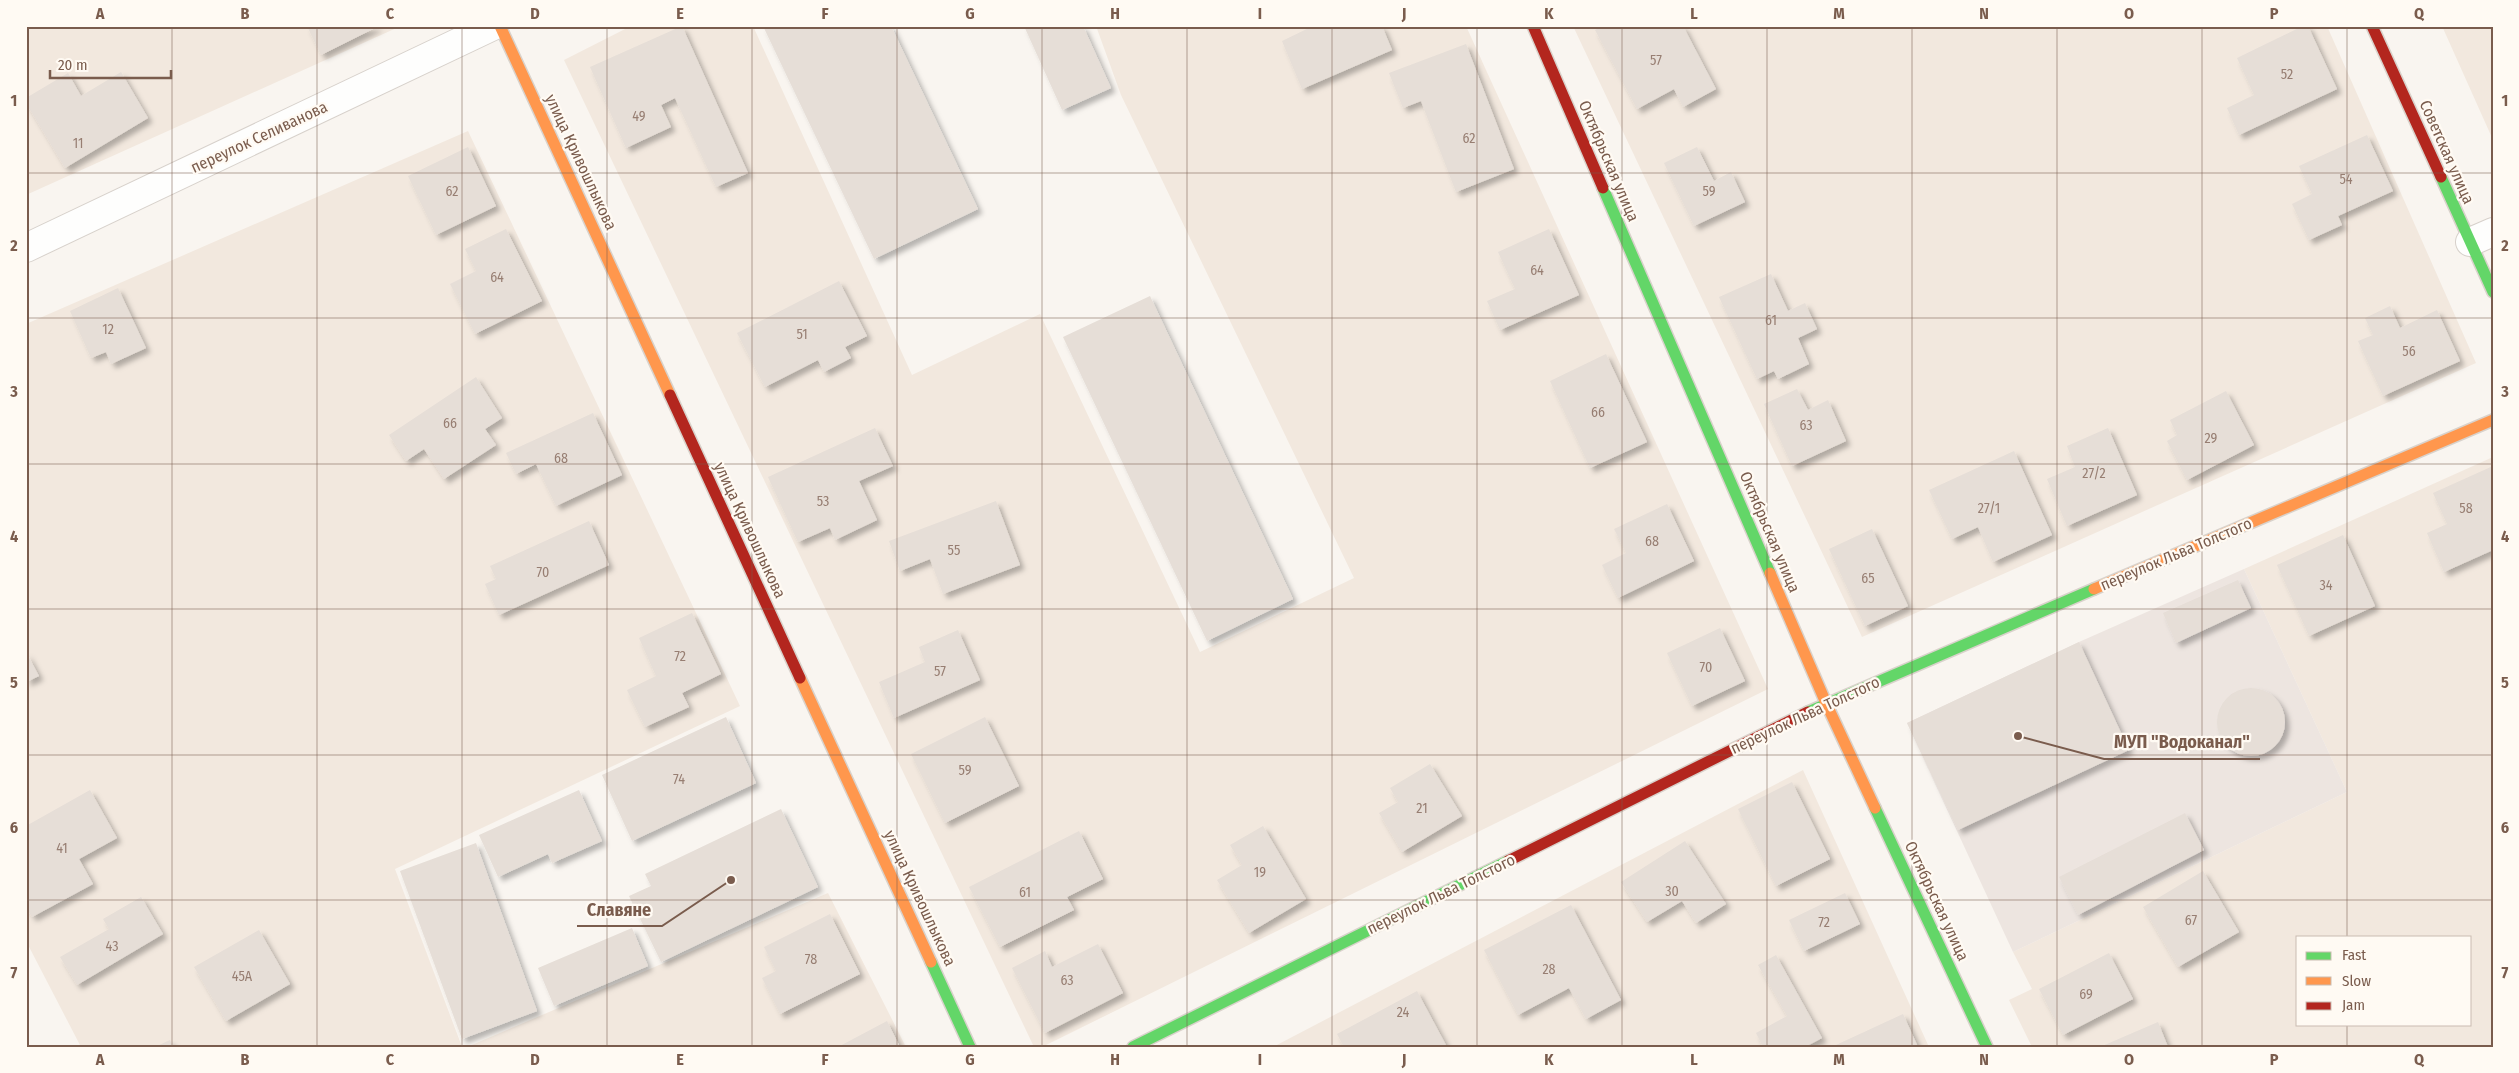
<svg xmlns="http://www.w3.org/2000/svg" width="2519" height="1073" font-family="'Fira Sans Condensed',sans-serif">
	<defs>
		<filter id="shadow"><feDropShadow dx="4.5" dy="4.5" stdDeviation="2.5" flood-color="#0004"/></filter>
	</defs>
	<rect width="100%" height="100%" fill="#f9f5f0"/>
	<path fill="#f2e8de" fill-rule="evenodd" d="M26,26H401L26,195Z
		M631,26H753L912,375L1040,314L1200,652L1354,578L1121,95L1096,26H1466L1768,689L1042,1047H1034L564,60Z
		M1573,26H2327L2476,363L1862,637Z
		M2442,26H2493V140Z
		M468,131L740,706L395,869L462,1047H81L26,941V324Z
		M2493,457V1047H2032L2009,1000L2032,989L2013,952L2347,792L2244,569ZM2298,937H2470V1024H2298Z
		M1803,770L1929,1047H1273Z
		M828,893L906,1047H467Z"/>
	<path fill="#ede5e0" d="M2244,569L2347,792L2013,952L1907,723L2079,642Z"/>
	<path fill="#e6ded7" filter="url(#shadow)" d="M307,26H379L321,55Z
		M682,26L748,173L716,187L675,98L661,105L671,127L626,148L590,67Z
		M763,26H891L978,209L874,259Z
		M1024,26H1083L1111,88L1062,110Z
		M1313,26H1382L1392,50L1302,89L1282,41Z
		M1603,26H1683L1716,89L1683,107L1674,89L1637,109L1595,30Z
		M2303,26H2308L2337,89L2239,135L2227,108L2254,95L2237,58Z
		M1466,44L1514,169L1456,192L1421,101L1403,108L1389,73Z
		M121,72L148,118L65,168L26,103V98L68,73L81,96Z
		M2367,135L2393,191L2338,216L2342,225L2309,240L2292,204L2312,194L2299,166Z
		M468,147L496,206L436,235L408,176Z
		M1697,147L1714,181L1731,172L1745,202L1694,226L1664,163Z
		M506,229L542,301L475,334L450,284L476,271L465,249Z
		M1549,229L1579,295L1500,330L1487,301L1515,289L1498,252Z
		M1771,274L1788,311L1805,303L1817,329L1798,338L1809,364L1778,379L1774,371L1757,379L1719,297Z
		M839,281L867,336L845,347L851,358L824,372L818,360L765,387L737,333Z
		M118,288L146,348L111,364L106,352L91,358L70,311Z
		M1150,296L1293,599L1207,641L1063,337Z
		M2390,306L2400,328L2437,310L2460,361L2383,396L2358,341L2373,335L2365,318Z
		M1606,354L1647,442L1590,468L1550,381Z
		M476,377L502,418L485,429L496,445L444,479L424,449L406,461L389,435Z
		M1797,389L1808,410L1828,400L1846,441L1792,466L1764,404Z
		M2226,391L2254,445L2187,480L2167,441L2177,435L2170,420Z
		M593,413L622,475L556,506L536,464L516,474L506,453Z
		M875,428L893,466L859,481L877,520L835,540L830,528L798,542L768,477Z
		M2108,428L2137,495L2067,526L2047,479L2075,467L2067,446Z
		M2014,451L2052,535L1993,562L1978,527L1952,539L1929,490Z
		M2493,466V550L2444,572L2427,533L2447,524L2433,493Z
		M996,501L1020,565L943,594L930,559L900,571L889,541Z
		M1667,504L1694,561L1618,598L1602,565L1626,553L1614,529Z
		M589,521L609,565L499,615L485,584L496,579L490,566Z
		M1872,529L1908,606L1865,626L1829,549Z
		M2343,535L2375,606L2309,636L2277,565Z
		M2238,580L2251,608L2176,643L2163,613Z
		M692,613L721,674L682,693L689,707L645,727L627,690L656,676L639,638Z
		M1720,628L1745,681L1692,706L1667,653Z
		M958,630L980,680L894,718L879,682L925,662L919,647Z
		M2079,642L2129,750L1958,830L1907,723Z
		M26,652L39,676L26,682Z
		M2217 722a34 34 0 1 1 68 0a34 34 0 1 1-68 0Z
		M726,717L756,783L632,841L602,775Z
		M985,717L1019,786L945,823L911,754Z
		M1430,764L1462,816L1402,852L1379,813L1398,802L1390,788Z
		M1792,782L1830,859L1776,886L1738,809Z
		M90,790L117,838L79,859L93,884L32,917L26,907V826Z
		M579,790L602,841L552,863L548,854L498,877L479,835Z
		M781,809L818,887L661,962L629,896L651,886L645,874Z
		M2185,813L2204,850L2078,915L2059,877Z
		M1263,826L1306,899L1249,933L1217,880L1242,865L1230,845Z
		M1079,831L1103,879L1067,897L1074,910L1000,947L969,887Z
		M1685,841L1726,904L1696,923L1682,901L1647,922L1621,882Z
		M476,843L537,1011L462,1039L400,871Z
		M2203,871L2239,932L2178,967L2143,907Z
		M1845,893L1860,924L1804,951L1789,920Z
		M141,897L163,934L77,985L60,957L109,929L103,919Z
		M1571,905L1621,1000L1586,1019L1569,988L1518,1015L1484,950Z
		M830,914L860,974L780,1014L762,978L776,971L764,947Z
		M632,928L648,966L554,1006L538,968Z
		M259,930L290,984L226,1021L194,967Z
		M1098,944L1123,993L1045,1033L1012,968L1045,951L1052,967Z
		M2109,953L2133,999L2063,1035L2039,989Z
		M1776,955L1822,1038L1805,1047H1763L1756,1033L1787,1016L1758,965Z
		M1417,991L1447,1047H1344L1337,1034Z
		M1903,1014L1918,1047H1837L1836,1045Z
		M887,1021L900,1047H838Z
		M2158,1022L2168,1047H2100Z
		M170,1040L173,1047H155Z"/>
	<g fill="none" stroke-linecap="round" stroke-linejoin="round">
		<defs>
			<path id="street" d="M2470,242L2493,232
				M26,248L493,26"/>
			<path id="fast" d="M2441,177L2493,292
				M1603,188L1770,573
				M1808,712L2094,589
				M1875,808L1987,1047
				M931,962L970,1047
				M1133,1047L1508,861"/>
			<path id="slow" d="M500,26L670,395
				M1770,573L1826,703L1875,808
				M2094,589L2493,420
				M800,678L931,962"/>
			<path id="jam" d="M1533,26L1603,188
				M2372,26L2441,177
				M670,395L800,678
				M1508,861L1808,712"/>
		</defs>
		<use href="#street" stroke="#d7d1cb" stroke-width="30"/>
		<use href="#fast" stroke="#d9d2cb" stroke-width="14"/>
		<use href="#slow" stroke="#d9d2cb" stroke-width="14"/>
		<use href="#jam" stroke="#d9d2cb" stroke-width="14"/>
		<use href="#street" stroke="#fefefd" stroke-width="28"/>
		<use href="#fast" stroke="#63d668" stroke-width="11"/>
		<use href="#slow" stroke="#ff974d" stroke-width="11"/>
		<use href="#jam" stroke="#b3261e" stroke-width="11"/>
	</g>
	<path fill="none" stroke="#7a5c4d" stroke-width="1" stroke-opacity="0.55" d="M172,26V1047M317,26V1047M462,26V1047M607,26V1047M752,26V1047M897,26V1047M1042,26V1047M1187,26V1047M1332,26V1047M1477,26V1047M1622,26V1047M1767,26V1047M1912,26V1047M2057,26V1047M2202,26V1047M2347,26V937M26,173H2493M26,318H2493M26,464H2493M26,609H2493M26,755H2493M26,900H2493M2347,1024V1047"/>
	<g text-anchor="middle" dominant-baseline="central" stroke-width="4.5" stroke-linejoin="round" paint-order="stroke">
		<g font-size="14" fill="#977e72">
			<text x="1656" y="60">57</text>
			<text x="2287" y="74">52</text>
			<text x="639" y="116">49</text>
			<text x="1469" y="138">62</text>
			<text x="78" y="143">11</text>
			<text x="2346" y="179">54</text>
			<text x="452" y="191">62</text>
			<text x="1709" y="191">59</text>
			<text x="1537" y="270">64</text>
			<text x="497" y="277">64</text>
			<text x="1771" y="320">61</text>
			<text x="108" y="329">12</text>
			<text x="802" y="334">51</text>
			<text x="2409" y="351">56</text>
			<text x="1598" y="412">66</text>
			<text x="450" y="423">66</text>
			<text x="1806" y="425">63</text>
			<text x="2211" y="438">29</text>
			<text x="561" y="458">68</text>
			<text x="2094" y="473">27/2</text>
			<text x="823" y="501">53</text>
			<text x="1989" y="508">27/1</text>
			<text x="2466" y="508">58</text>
			<text x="1652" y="541">68</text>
			<text x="954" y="550">55</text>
			<text x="543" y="572">70</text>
			<text x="1868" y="578">65</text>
			<text x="2326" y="585">34</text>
			<text x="680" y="656">72</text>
			<text x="1706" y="667">70</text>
			<text x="940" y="671">57</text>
			<text x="965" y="770">59</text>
			<text x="679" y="779">74</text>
			<text x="1422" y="808">21</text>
			<text x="62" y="848">41</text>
			<text x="1260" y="872">19</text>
			<text x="1672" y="891">30</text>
			<text x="1025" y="892">61</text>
			<text x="2191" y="920">67</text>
			<text x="1824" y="922">72</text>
			<text x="112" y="946">43</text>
			<text x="811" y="959">78</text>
			<text x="1549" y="969">28</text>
			<text x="242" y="976">45А</text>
			<text x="1067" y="980">63</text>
			<text x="2086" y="994">69</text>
			<text x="1403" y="1012">24</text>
		</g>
		<g font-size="16" fill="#7a5c4d" stroke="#fffaf3">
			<text transform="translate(259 137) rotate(-25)">переулок Селиванова</text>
			<text transform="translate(2447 152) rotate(66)">Советская улица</text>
			<text transform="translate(1609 161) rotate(67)">Октябрьская улица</text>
			<text transform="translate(581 162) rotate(65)">улица Кривошлыкова</text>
			<text transform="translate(750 530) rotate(65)">улица Кривошлыкова</text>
			<text transform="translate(1770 532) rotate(67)">Октябрьская улица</text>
			<text transform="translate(2176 554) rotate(-23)">переулок Льва Толстого</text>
			<text transform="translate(1805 715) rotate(-25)">переулок Льва Толстого</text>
			<text transform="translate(1441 894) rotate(-26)">переулок Льва Толстого</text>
			<text transform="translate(920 898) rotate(65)">улица Кривошлыкова</text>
			<text transform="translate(1937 901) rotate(65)">Октябрьская улица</text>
		</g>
	</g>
	<path fill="none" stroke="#7a5c4d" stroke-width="2" d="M2018 736L2104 759H2260M731 880L662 926H577"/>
	<g fill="#7a5c4d" stroke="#fffaf3" stroke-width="2">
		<circle cx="2018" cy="736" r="5"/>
		<circle cx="731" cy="880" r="5"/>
	</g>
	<g font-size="18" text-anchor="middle" font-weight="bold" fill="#7a5c4d" stroke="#fffaf3" stroke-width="4.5" stroke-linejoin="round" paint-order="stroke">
		<text x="2182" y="748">МУП "Водоканал"</text>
		<text x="619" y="916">Славяне</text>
	</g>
	<rect width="2519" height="1073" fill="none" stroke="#fffaf3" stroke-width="55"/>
	<rect x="2296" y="936" width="175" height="90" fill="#fffaf3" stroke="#cabbb1"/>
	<rect x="2306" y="952" width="25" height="8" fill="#63d668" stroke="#cabbb1"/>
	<text x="2342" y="960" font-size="15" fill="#7a5c4d">Fast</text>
	<rect x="2306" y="977" width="25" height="8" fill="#ff974d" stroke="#cabbb1"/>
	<text x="2342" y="986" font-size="15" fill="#7a5c4d">Slow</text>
	<rect x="2306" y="1002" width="25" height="8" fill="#b3261e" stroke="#cabbb1"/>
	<text x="2342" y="1010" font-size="15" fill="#7a5c4d">Jam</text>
	<path d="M50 70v8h121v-8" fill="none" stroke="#7a5c4d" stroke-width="2.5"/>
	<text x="58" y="70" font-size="15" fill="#7a5c4d" stroke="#fffaf3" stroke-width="4" paint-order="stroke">20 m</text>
	<rect x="28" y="28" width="2464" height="1018" fill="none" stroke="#7a5c4d" stroke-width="2"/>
	<g font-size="16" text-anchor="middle" font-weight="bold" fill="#7a5c4d">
		<text x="100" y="19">A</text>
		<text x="245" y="19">B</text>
		<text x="390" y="19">C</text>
		<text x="535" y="19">D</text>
		<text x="680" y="19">E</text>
		<text x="825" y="19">F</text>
		<text x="970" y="19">G</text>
		<text x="1115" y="19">H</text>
		<text x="1260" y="19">I</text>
		<text x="1404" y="19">J</text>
		<text x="1549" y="19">K</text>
		<text x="1694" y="19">L</text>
		<text x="1839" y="19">M</text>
		<text x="1984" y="19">N</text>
		<text x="2129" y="19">O</text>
		<text x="2274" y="19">P</text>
		<text x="2419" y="19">Q</text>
		<text x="14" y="106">1</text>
		<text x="2505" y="106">1</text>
		<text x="14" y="251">2</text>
		<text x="2505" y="251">2</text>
		<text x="14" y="397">3</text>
		<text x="2505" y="397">3</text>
		<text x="14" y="542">4</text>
		<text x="2505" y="542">4</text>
		<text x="14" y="688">5</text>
		<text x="2505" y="688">5</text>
		<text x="14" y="833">6</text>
		<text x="2505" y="833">6</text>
		<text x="14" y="978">7</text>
		<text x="2505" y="978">7</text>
		<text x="100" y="1065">A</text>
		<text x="245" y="1065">B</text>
		<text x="390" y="1065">C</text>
		<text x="535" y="1065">D</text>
		<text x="680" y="1065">E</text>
		<text x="825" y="1065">F</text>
		<text x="970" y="1065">G</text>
		<text x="1115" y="1065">H</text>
		<text x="1260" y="1065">I</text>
		<text x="1404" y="1065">J</text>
		<text x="1549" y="1065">K</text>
		<text x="1694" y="1065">L</text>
		<text x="1839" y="1065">M</text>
		<text x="1984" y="1065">N</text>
		<text x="2129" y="1065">O</text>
		<text x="2274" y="1065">P</text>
		<text x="2419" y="1065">Q</text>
	</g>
</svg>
